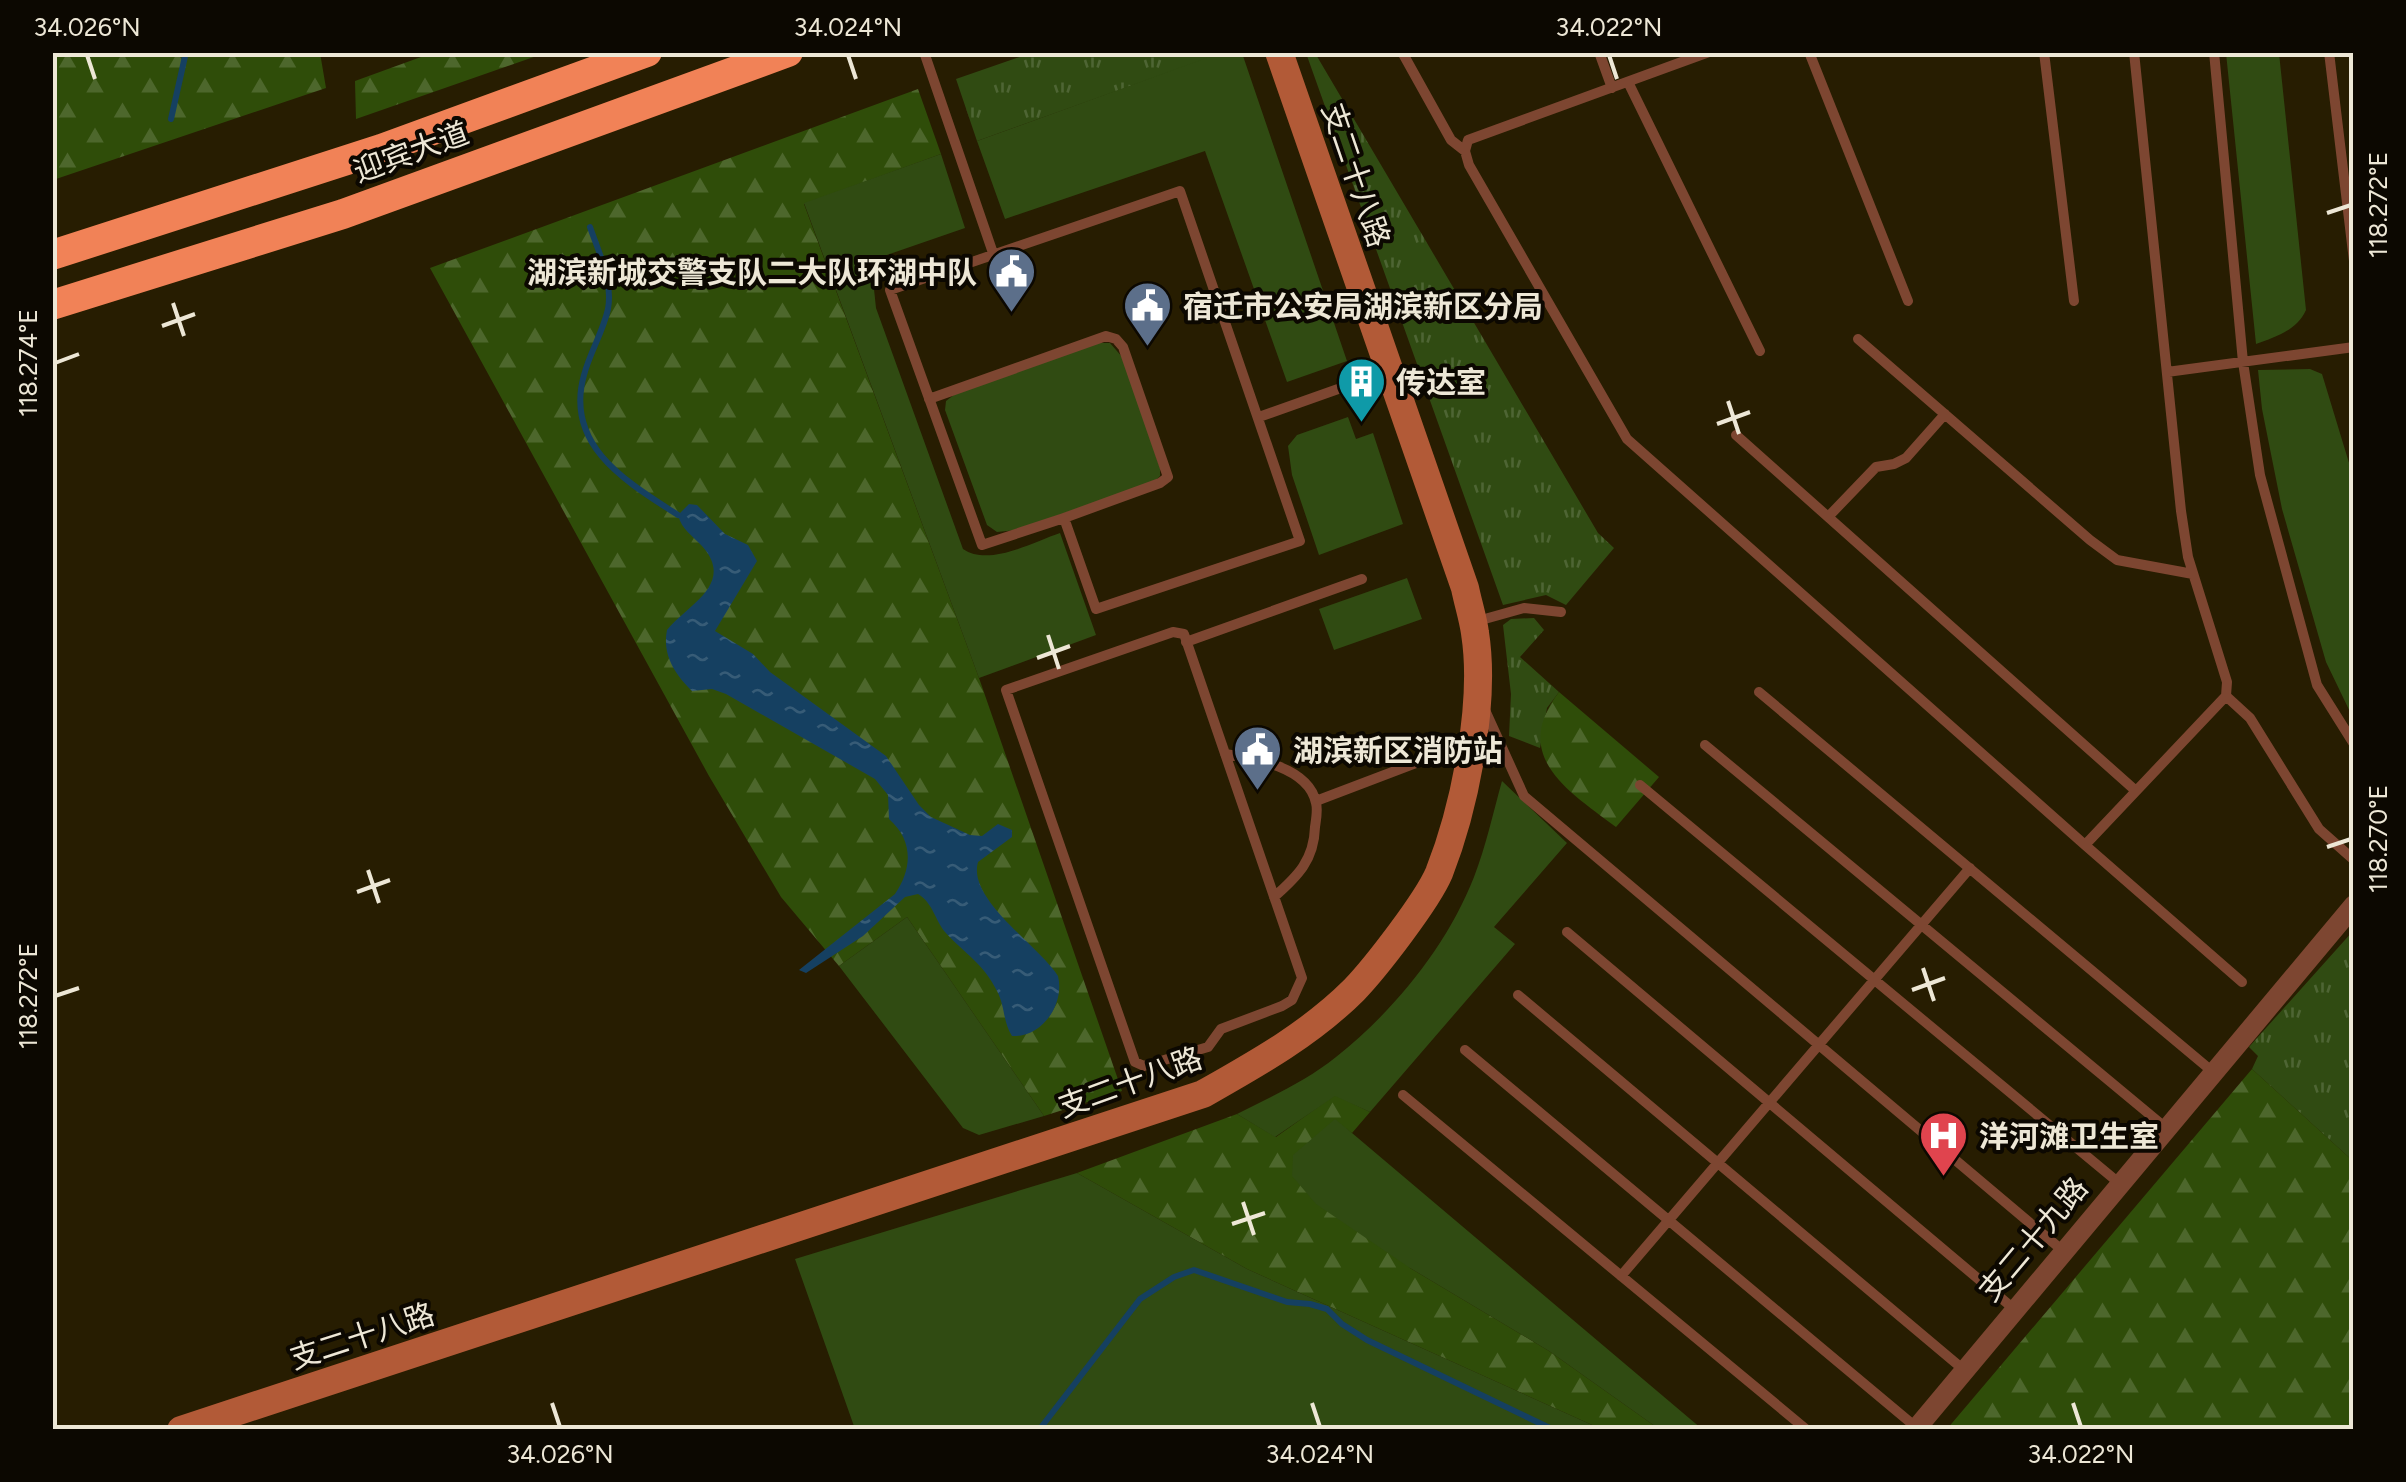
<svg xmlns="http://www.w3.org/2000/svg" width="2406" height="1482" font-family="Figtree,'Noto Sans SC',sans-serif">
	<defs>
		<pattern id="grass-tufts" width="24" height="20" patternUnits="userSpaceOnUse" patternTransform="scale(2.5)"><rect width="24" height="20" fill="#304b12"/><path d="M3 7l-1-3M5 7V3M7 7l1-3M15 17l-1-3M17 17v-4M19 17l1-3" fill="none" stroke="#4e6534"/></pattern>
		<pattern id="forest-firs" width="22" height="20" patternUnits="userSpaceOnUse" patternTransform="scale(2.5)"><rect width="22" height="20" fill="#2f4d09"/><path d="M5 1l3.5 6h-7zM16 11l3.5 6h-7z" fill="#4d672c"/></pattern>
		<pattern id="water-ripples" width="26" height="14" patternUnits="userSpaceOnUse" patternTransform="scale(2.5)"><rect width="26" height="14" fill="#154061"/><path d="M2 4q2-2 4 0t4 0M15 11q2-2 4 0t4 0" fill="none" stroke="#375c77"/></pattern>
	</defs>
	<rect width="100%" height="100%" fill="#271d01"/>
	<path fill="url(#grass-tufts)" d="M1031,53H1223L977,141L956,79Z
		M1306,53H1315L1598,533L1614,548L1566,605L1546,595L1503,605Z
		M1534,618L1544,630L1520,657L1559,692L1547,708L1540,748L1509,736L1511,694L1503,625L1511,619Z
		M2353,931V1161L2252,1069L2258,1056L2249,1047Z"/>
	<path fill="url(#forest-firs)" d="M52,53H320L326,88L53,180Z
		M432,53V52L545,53L356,119L355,81Z
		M918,89L941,154L804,204L979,678L1122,1091L1044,1116L907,917L839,966L781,897L709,776L430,268Z
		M1559,692L1659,777L1616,827C1568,791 1510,756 1559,692Z
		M2252,1069L2353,1161V1429H1947Z
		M1335,1095L1370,1112L1352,1133L1334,1120L1410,1268L1549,1351L1659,1429H1601L1247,1269L1077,1173L1237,1114L1276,1137Z"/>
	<path fill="#304b12" d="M1223,52L1242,53L1347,361L1287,382L1205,151L1005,219L977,141Z
		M2226,53H2279L2306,310C2297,330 2276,337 2256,344Z
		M941,154L965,228L881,257L887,276L877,279L874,289L876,308L963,549C989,567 1033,542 1060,533L1096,635L979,678L804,203Z
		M1098,343H1110L1123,358L1160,468V476L1155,481L1017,530L997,532L987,525L945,410L946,401L955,394Z
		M2310,369L2322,374L2353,476V718L2326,662L2282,509L2262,409L2258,370Z
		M1348,417L1356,439L1373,433L1403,524L1319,555L1292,475L1288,446L1297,435Z
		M1407,578L1422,619L1334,650L1319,609Z
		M1502,781L1567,843L1494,927L1515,944L1370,1112L1335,1096L1275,1137L1237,1114C1271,1097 1306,1081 1336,1057C1394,1011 1447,946 1474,877C1486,846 1493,813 1502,781Z
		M907,917L1044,1116L979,1135L963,1128L839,966Z
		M1335,1119L1352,1133L1702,1429H1659L1549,1351L1410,1268L1316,1204L1292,1176L1293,1155Z
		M1077,1173L1247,1269L1601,1429H855L795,1259Z"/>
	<path fill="url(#water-ripples)" d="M689,504L697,505L725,534L748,545L757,561L715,631L753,654L770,672L886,756L919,805L931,817L970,835L982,836L998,824L1012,830V837L978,862C967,899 1039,946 1058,976C1065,1004 1042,1038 1012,1036C1003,1022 1005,1006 997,991C983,963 965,954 945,932C935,920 933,903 918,894L905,897L863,936L806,973L799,970L895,894C912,869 914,841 889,819L888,795L875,779L726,694L712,689L692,691C675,674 662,655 667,630C687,605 736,584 702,546C692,535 682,530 678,515Z"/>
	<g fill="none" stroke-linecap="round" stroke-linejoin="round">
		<path stroke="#154061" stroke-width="6" d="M171,119L186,52
			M590,227C599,253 613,281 608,309C603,332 590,352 584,375C564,446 627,482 678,515
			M1039,1430L1140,1299L1174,1277L1194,1270L1287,1302L1310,1304L1327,1309L1342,1324L1367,1340L1554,1430"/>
		<path stroke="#7d4631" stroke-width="10" d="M924,52L993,253
			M1402,52L1451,140L1465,151
			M1599,52L1612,88
			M1709,52L1468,140L1465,151L1469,165L1627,439L2085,845L2226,696L2227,682L2188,557L2181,511L2134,52
			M1809,52L1908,301
			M2044,52L2074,301
			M2214,52L2243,362L2260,475L2317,685L2354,744
			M2329,52L2354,261
			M1628,82L1760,351
			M1180,191L1300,541L1096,609L1064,518L982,545L890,290Z
			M1858,339L2090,540L2117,560L2193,574
			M2167,372L2354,347
			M929,399L1106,336L1116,339L1123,347L1168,477L1160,483L1064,518
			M1259,417L1386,372
			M1736,435L2136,791
			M1828,517L1876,467L1894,464L1906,458L1945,414
			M1474,622L1524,608L1561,612
			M1173,632L1184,634L1302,978L1292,1000L1282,1006L1221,1029L1208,1047L1144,1066L1135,1062L1006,690Z
			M1186,642L1362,579
			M1759,692L2213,1072
			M2226,696L2250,718L2319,829L2354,860
			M1485,710L1524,796L2062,1250
			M1705,745L2166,1128
			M1225,754C1254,758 1309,767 1316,803C1318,810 1316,820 1315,827C1314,860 1298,876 1274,897
			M1640,785L2119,1183
			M1316,801L1466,744
			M2085,845L2242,982
			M1567,932L2014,1309
			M1518,995L1964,1370
			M1465,1050L1917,1428
			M1403,1095L1807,1430
			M1621,1276L1970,868"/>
		<path stroke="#7d4631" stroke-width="20" d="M1915,1430L2354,905"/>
		<path stroke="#b25a37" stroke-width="28" d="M181,1430L1203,1094C1256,1064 1310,1034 1354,990C1376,967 1427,901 1439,873C1465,807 1486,703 1475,633C1473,618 1468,603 1465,588L1279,52"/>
		<path stroke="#f18257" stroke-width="30" d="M52,255L381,149L647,52
			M52,305L343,214L788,52"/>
	</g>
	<path fill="none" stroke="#ede7d6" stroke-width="4" d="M87,55L95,79M848,55L856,79M1609,55L1617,79M2327,213L2351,205M173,303L184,336M162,326L195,314M55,363L79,354M1728,401L1739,434M1717,424L1750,412M1048,635L1059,669M1037,658L1070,646M2327,847L2351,839M368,870L379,903M357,892L390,880M1923,968L1934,1001M1912,990L1945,978M55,996L79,988M1243,1202L1254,1235M1232,1224L1265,1213M552,1403L560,1427M1312,1403L1320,1427M2073,1403L2081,1427"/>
	<defs>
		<symbol id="civic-pin" viewBox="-11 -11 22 30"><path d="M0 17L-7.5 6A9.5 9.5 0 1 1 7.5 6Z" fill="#5c6f8a" stroke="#0c0801"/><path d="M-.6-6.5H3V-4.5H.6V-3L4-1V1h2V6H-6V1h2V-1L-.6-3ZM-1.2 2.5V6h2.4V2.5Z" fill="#fff"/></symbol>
		<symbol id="building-pin" viewBox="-11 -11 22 30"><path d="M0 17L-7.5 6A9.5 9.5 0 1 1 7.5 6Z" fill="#0f9aa8" stroke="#0c0801"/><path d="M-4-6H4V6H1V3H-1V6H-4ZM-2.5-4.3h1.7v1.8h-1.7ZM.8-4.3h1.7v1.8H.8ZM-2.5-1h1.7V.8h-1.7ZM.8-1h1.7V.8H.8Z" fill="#fff"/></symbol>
		<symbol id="hospital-pin" viewBox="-11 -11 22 30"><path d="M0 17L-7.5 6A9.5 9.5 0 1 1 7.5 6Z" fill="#e0444e" stroke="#0c0801"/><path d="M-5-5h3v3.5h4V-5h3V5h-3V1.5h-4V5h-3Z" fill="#fff"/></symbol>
	</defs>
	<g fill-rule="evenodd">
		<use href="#civic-pin" x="984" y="244" width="55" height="75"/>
		<use href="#civic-pin" x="1120" y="278" width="55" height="75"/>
		<use href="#building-pin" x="1334" y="354" width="55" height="75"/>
		<use href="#civic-pin" x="1230" y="722" width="55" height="75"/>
		<use href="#hospital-pin" x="1916" y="1108" width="55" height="75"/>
	</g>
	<g text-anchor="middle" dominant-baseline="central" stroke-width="8" stroke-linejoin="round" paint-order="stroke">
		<g font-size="30" fill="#ede7d6" stroke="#0c0801">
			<text transform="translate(411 152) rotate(-20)">迎宾大道</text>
			<text transform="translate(1356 175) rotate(71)">支二十八路</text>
			<text transform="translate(1130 1082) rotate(-20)">支二十八路</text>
			<text transform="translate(2033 1239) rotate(-50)">支二十九路</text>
			<text transform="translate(362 1336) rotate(-18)">支二十八路</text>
		</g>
		<g font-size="30" font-weight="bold" fill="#ede7d6" stroke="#0c0801" text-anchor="start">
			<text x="977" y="272" text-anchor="end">湖滨新城交警支队二大队环湖中队</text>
			<text x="1183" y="306">宿迁市公安局湖滨新区分局</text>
			<text x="1396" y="382">传达室</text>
			<text x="1293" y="750">湖滨新区消防站</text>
			<text x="1979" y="1136">洋河滩卫生室</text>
		</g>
	</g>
	<rect width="2406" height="1482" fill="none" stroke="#0c0801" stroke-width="110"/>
	<rect x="55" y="55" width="2296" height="1372" fill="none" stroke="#ede7d6" stroke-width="4"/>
	<g font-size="25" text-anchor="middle" fill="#ede7d6">
		<text x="87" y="36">34.026°N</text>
		<text x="848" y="36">34.024°N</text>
		<text x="1609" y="36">34.022°N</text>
		<text transform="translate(2378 205) rotate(-90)" y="9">118.272°E</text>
		<text transform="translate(28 363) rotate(-90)" y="9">118.274°E</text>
		<text transform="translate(2378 839) rotate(-90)" y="9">118.270°E</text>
		<text transform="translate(28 996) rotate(-90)" y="9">118.272°E</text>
		<text x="560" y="1463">34.026°N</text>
		<text x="1320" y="1463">34.024°N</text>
		<text x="2081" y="1463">34.022°N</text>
	</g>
</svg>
